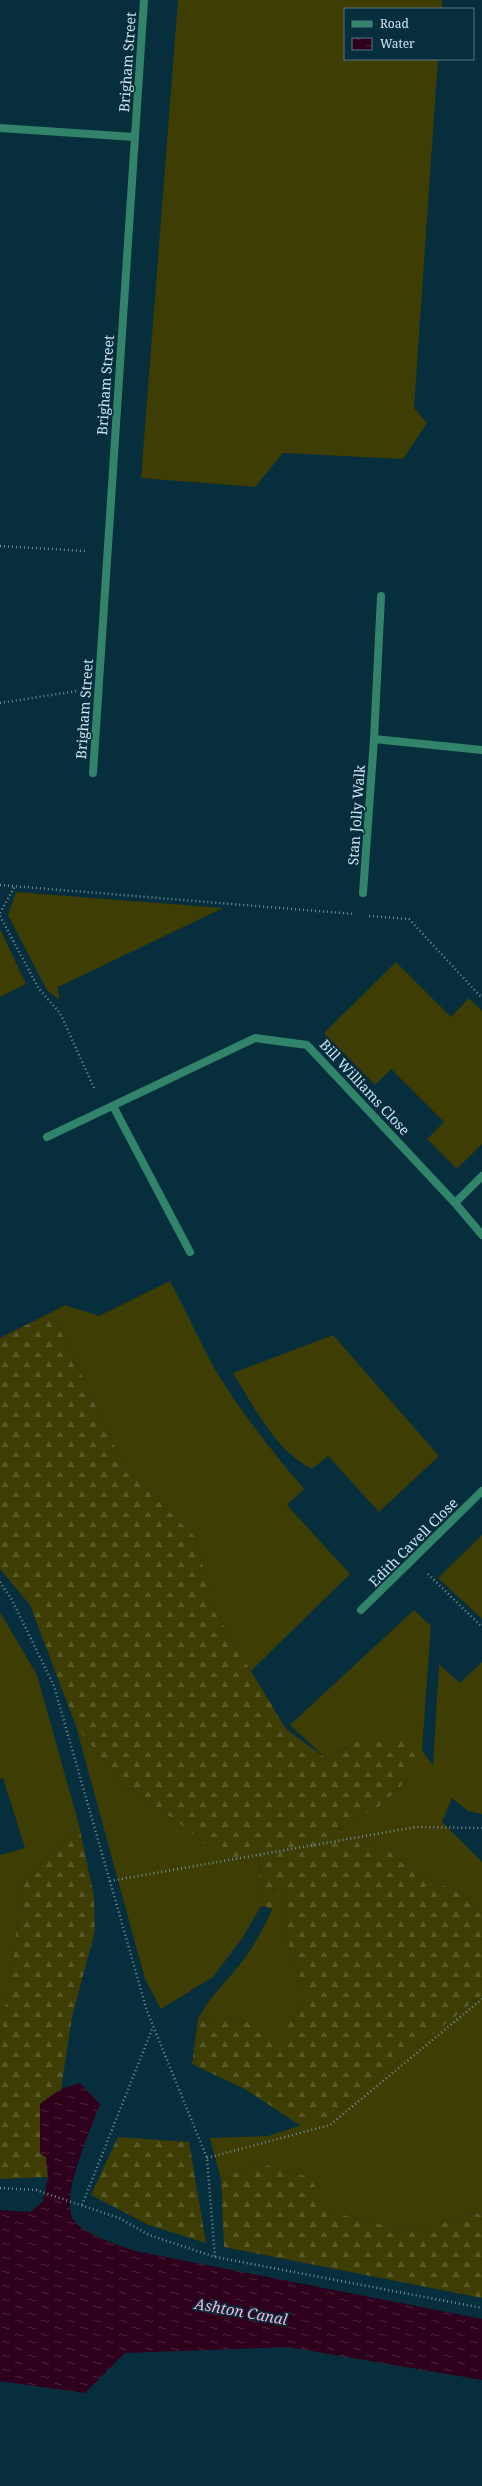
<svg xmlns="http://www.w3.org/2000/svg" width="482" height="2486" font-family="'Noto Serif',serif">
	<defs>
		<pattern id="forest-firs" width="22" height="20" patternUnits="userSpaceOnUse"><rect width="22" height="20" fill="#3e3d03"/><path d="M5 1l3.5 6h-7zM16 11l3.5 6h-7z" fill="#595928"/></pattern>
		<pattern id="water-ripples" width="26" height="14" patternUnits="userSpaceOnUse"><rect width="26" height="14" fill="#2e001c"/><path d="M2 4q2-2 4 0t4 0M15 11q2-2 4 0t4 0" fill="none" stroke="#4b253d"/></pattern>
	</defs>
	<rect width="100%" height="100%" fill="#072e3d"/>
	<path fill="#3e3d03" d="M178,0H442V9H345V59H438L414,408L427,423L403,459L283,453L255,487L141,478Z
		M16,892L223,908L58,987L59,1000L47,990L8,915Z
		M0,929L26,984L0,997Z
		M396,962L451,1017L469,998L482,1011V1144L457,1169L427,1139L444,1122L391,1069L375,1085L324,1033Z
		M170,1281C185,1309 198,1338 213,1366C239,1410 271,1450 304,1489L287,1505L350,1574L251,1671L216,1613L195,1537L125,1468L52,1312L65,1305L99,1316Z
		M333,1335L439,1456L379,1512L328,1456L312,1469C275,1450 254,1407 233,1373Z
		M482,1535V1619L438,1578Z
		M414,1610L431,1626L422,1750L433,1766L439,1664L460,1683L482,1662V1814L468,1811L452,1798L442,1822L482,1862V1913L455,1890L421,1877L387,1850L328,1834L378,1808L408,1779L347,1746L327,1759L290,1725Z
		M0,1612L37,1675L79,1825L23,1883L0,2044V1855L25,1848L3,1778L0,1779Z
		M76,1726L121,1782L184,1827L225,1861L259,1850L261,1906L243,1937L213,1977L161,2009L145,1979Z
		M282,1884L287,1938L305,1996L281,2040L237,2017L198,2019C208,1999 223,1985 237,1968C258,1943 271,1914 282,1884Z
		M482,1995V2215L475,2213L410,2232L332,2212L308,2177L260,2163L221,2179L210,2138L268,2136L330,2116Z"/>
	<path fill="url(#forest-firs)" d="M52,1312L125,1468L195,1537L216,1613L286,1729L327,1759C342,1750 359,1738 377,1736C391,1734 409,1745 422,1750L408,1779L378,1808L328,1834L387,1850L421,1877L455,1890L482,1913V1995L330,2116L301,2126L245,2089L192,2064L198,2019L237,2017L281,2039L305,1996L287,1938L282,1885L273,1909L261,1906L259,1850L225,1861L184,1827L121,1782L76,1726L30,1605L0,1569V1338Z
		M79,1825L94,1897L95,1931L72,2017L61,2089L40,2104V2153L46,2157L48,2177L0,2179V2044L23,1883Z
		M118,2137L189,2142L206,2243L149,2225L91,2195Z
		M260,2163L309,2177L332,2212L410,2232L475,2213L482,2215V2298L224,2247L221,2179Z"/>
	<path fill="url(#water-ripples)" d="M80,2083L100,2104C91,2129 60,2196 73,2219C82,2234 119,2245 135,2251L482,2319V2380L288,2347L125,2353L85,2393L0,2381V2210L30,2212L43,2202L48,2177L46,2157L40,2153V2104L61,2089Z"/>
	<g fill="none" stroke-linecap="round" stroke-linejoin="round">
		<path stroke="#6f8e9b" stroke-width="2.5" stroke-dasharray="1 3" stroke-linecap="butt" d="M0,546L85,551
			M0,703L77,691
			M0,885L354,914
			M0,913L15,886
			M0,916L39,989L60,1013L95,1090
			M369,916L409,919L482,998
			M428,1574L482,1627
			M0,1582L12,1600L54,1686L147,2011L207,2158L215,2257
			M110,1881L416,1827L482,1828
			M207,2158L330,2125L482,1999
			M0,2188L36,2190L119,2218L149,2235L215,2257L482,2308
			M82,2205L153,2027"/>
		<path stroke="#318469" stroke-width="8" d="M113,1106L190,1252"/>
		<path stroke="#318469" stroke-width="8" d="M0,128L134,137
			M381,596L374,739L482,750
			M93,773L144,0
			M363,893L374,739
			M47,1137L255,1038L307,1045L455,1203L482,1176
			M455,1203L482,1235
			M361,1610L482,1491"/>
	</g>
	<g text-anchor="middle" dominant-baseline="central" stroke-width="3.5" stroke-linejoin="round" paint-order="stroke">
		<g font-size="14" fill="#cce5f0" stroke="#072e3d">
			<text transform="translate(127 62) rotate(-86)">Brigham Street</text>
			<text transform="translate(105 385) rotate(-86)">Brigham Street</text>
			<text transform="translate(84 709) rotate(-86)">Brigham Street</text>
			<text transform="translate(356 815) rotate(-86)">Stan Jolly Walk</text>
			<text transform="translate(365 1087) rotate(47)">Bill Williams Close</text>
			<text transform="translate(413 1542) rotate(-45)">Edith Cavell Close</text>
		</g>
		<g font-size="15" font-style="italic" fill="#feafd6" stroke="#072e3d">
			<text transform="translate(241 2311) rotate(10)">Ashton Canal</text>
		</g>
	</g>
	<rect x="344" y="8" width="130" height="52" fill="#072e3d" stroke="#567785"/>
	<rect x="352" y="21" width="20" height="6" fill="#318469" stroke="#567785"/>
	<text x="380" y="28" font-size="12" fill="#cce5f0">Road</text>
	<rect x="352" y="38" width="20" height="12" fill="url(#water-ripples)" stroke="#567785"/>
	<text x="380" y="48" font-size="12" fill="#cce5f0">Water</text>
</svg>
